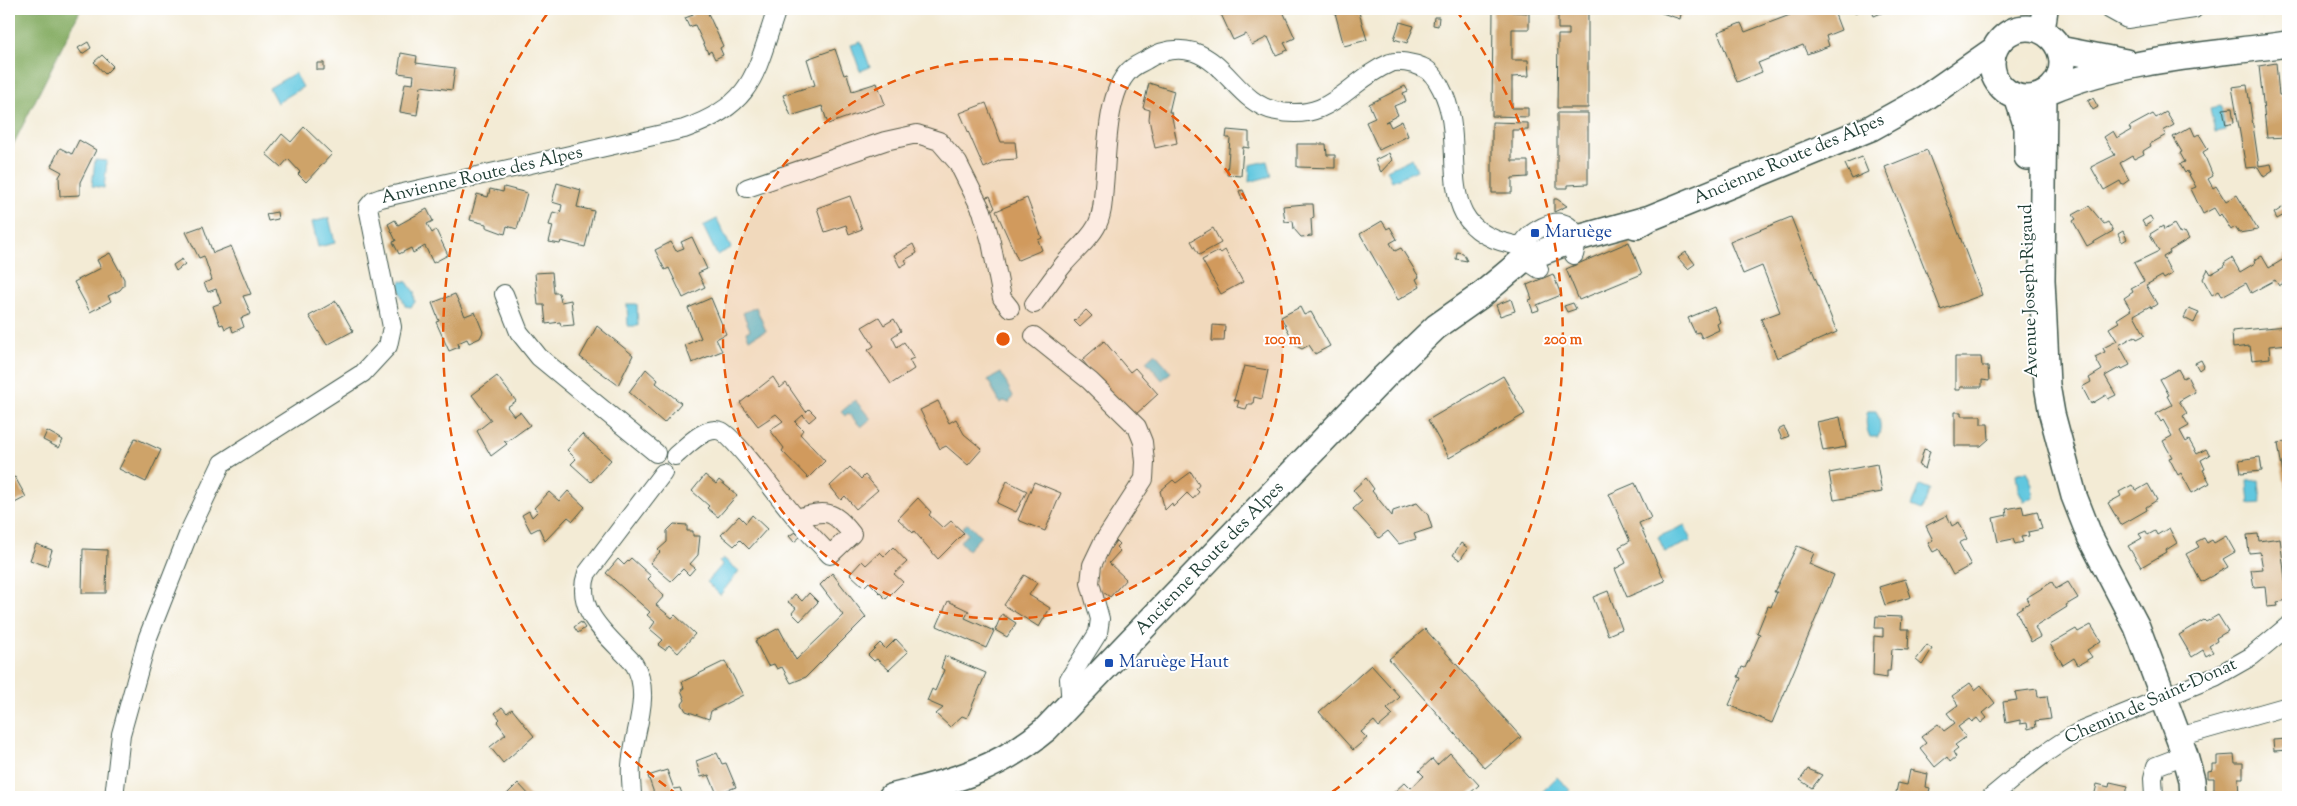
<svg xmlns="http://www.w3.org/2000/svg" width="2297" height="806" font-family="'Sorts Mill Goudy',serif">
	<rect width="100%" height="100%" fill="#fff"/>
	<filter id="ink" filterUnits="userSpaceOnUse"><feTurbulence type="fractalNoise" baseFrequency=".02" numOctaves="2"/><feDisplacementMap in="SourceGraphic" scale="10" xChannelSelector="R" yChannelSelector="G"/><feConvolveMatrix kernelMatrix="1 2 1 2 8 2 1 2 1" color-interpolation-filters="sRGB"/></filter>
	<filter id="wash" filterUnits="userSpaceOnUse"><feTurbulence type="fractalNoise" baseFrequency=".0096" numOctaves="4" result="noise"/><feDisplacementMap in="SourceGraphic" scale="20" xChannelSelector="R" yChannelSelector="G"/><feGaussianBlur stdDeviation="1.12" result="paint"/><feColorMatrix in="noise" values="0 0 0 0 0 0 0 0 0 0 0 0 0 0 0 0 0 1.4 0 .05"/><feComposite in="paint" operator="in"/></filter>
	<g filter="url(#wash)">
		<rect width="100%" height="100%" fill="#f3ebd5"/>
		<path fill="#84ac62" stroke="#52744b" d="M9,9H81L9,153Z"/>
		<path fill="#61c7df" stroke="#40828a" d="M861,42L870,67L860,71L851,45Z
			M295,73L303,87L277,103L269,88Z
			M2221,106L2225,130L2215,132L2210,108Z
			M1412,158L1417,170L1392,181L1387,170Z
			M95,160L107,161L104,188L92,186Z
			M1267,161L1271,176L1249,182L1250,165Z
			M329,218L335,243L318,247L312,222Z
			M717,219L731,248L717,255L703,226Z
			M401,281L407,282L414,292L415,302L411,307L405,306L398,286Z
			M627,304H637L638,326H628Z
			M756,307L766,331L749,339L746,332L750,330L743,313Z
			M1155,353L1171,372L1162,380L1146,361Z
			M1001,373L1013,396L1009,403L1004,401L1000,403L988,380Z
			M855,400L871,419L861,427L848,413L845,416L841,412Z
			M1868,411H1876C1880,419 1882,428 1878,437H1870C1866,429 1865,419 1868,411Z
			M2026,471L2032,484L2033,498L2024,501L2018,489L2016,474Z
			M2259,480L2261,503L2249,504L2247,481Z
			M1920,485L1930,489L1922,510L1912,506Z
			M968,523L981,536L968,550L960,541L968,534L962,528Z
			M1685,525L1691,541L1665,552L1658,537Z
			M723,558L739,571L720,595L707,582L722,565L719,562Z
			M1557,777L1570,790L1563,797H1537Z"/>
		<g id="blocks">
			<path fill="#cea369" d="M690,9H706L723,46L720,48L723,55L715,59L711,51L708,53L695,25L689,27L685,18L693,15Z
				M1227,9H1282L1295,38L1284,43L1288,50L1276,55L1268,37L1252,45L1246,34L1233,40L1220,12Z
				M1334,9H1358L1367,40L1344,46Z
				M1493,9H1512V12L1529,13V29H1512V60H1528L1529,76L1512,77V108H1528V117L1492,116Z
				M1558,9H1588V108H1557L1558,35H1569V29H1558Z
				M1650,9H1682L1680,19Z
				M1788,9H1833L1841,30L1826,36L1829,46L1807,54L1803,45L1758,63L1762,72L1737,82L1718,32L1741,23L1745,32L1790,15Z
				M1852,9H1865L1854,13Z
				M1871,9H1891L1874,16Z
				M1434,17H1439L1438,26L1433,25Z
				M1400,22L1414,26L1407,43L1394,39Z
				M88,42L91,48L82,54L78,48Z
				M835,49L844,75L847,74L852,91L877,83L885,104L828,124L822,106L791,116L783,95L815,85L807,59Z
				M401,53L417,56L416,63L455,68L452,90L421,86L417,115L400,112L405,83L413,84L414,75L398,73Z
				M102,55L113,66L105,74L94,62Z
				M317,63H324V70H317Z
				M2276,63L2279,95H2282L2287,137L2267,138L2259,66Z
				M1149,83L1174,91L1169,112H1171L1177,143L1155,148L1149,119L1150,110L1143,108Z
				M2247,85L2259,166L2271,164L2273,171L2264,177L2258,167L2246,168L2232,87Z
				M1405,86L1408,91L1403,93L1406,101L1394,106L1398,115L1385,122L1388,121L1391,127L1402,121L1408,136L1379,150L1366,122L1375,118L1369,104Z
				M2093,98L2098,107L2093,110L2088,101Z
				M986,103L1001,142H1015L1017,159L1001,160L984,168L960,113Z
				M2232,108L2234,123L2226,125L2223,109Z
				M2166,112L2174,125L2163,131L2166,135L2150,144L2151,146L2143,151L2144,154L2134,159L2132,156L2120,163L2129,180L2122,185L2120,181L2104,190L2091,167L2115,155L2104,137L2113,131L2117,138L2131,130L2129,127L2153,114L2156,118Z
				M1557,113H1588V184L1568,185V188H1557Z
				M1492,122L1528,123V130H1512V161H1528V177L1512,178V193H1492Z
				M304,127L332,154L306,182L298,174L300,172L288,159L281,167L266,154L282,134L291,142Z
				M2191,127L2195,136L2199,134L2208,149L2203,152L2213,176L2208,179L2213,188L2216,186L2226,202L2237,195L2258,230L2239,233L2235,227L2231,230L2221,214L2219,216L2214,208L2203,214L2191,189L2196,187L2187,171L2185,173L2180,164L2185,162L2180,153L2182,152L2173,137Z
				M1227,130L1249,132V148L1243,147L1241,176L1227,175L1230,138H1226Z
				M79,140L96,150L80,182V195L60,196L59,177L62,172L51,166L60,148L72,154Z
				M1297,144H1326L1327,155H1335V168L1297,167Z
				M1927,150L1982,295L1941,310L1885,167Z
				M1389,153L1392,160L1381,172L1375,160Z
				M1862,157L1868,172L1852,179L1845,164Z
				M557,183L581,190L577,207L594,211L585,247L561,241L560,244L549,242L553,226L549,225L553,212L560,214L562,205L552,202Z
				M504,187L527,193L517,229L507,226L505,234L486,227V224L470,220L477,194L488,197L490,189L503,192Z
				M1243,190L1246,197L1242,199L1239,191Z
				M850,196L862,229L849,234L846,225L825,232L817,208Z
				M990,196L995,208L989,211L986,197Z
				M1027,198L1042,238L1038,240L1042,250L1018,260L996,211Z
				M1554,199H1557L1567,206L1554,212Z
				M1305,204H1313L1314,218L1311,219L1312,236L1301,237L1294,229L1293,221L1285,222L1283,206Z
				M2288,204V219L2286,214L2277,219L2274,213Z
				M2089,206L2104,224L2108,222L2113,231L2087,246L2073,221L2076,219L2073,215Z
				M427,209L433,221L427,224L432,233L436,230L448,255L433,263L425,246L413,253L411,248L399,254L393,242L396,241L388,224L395,220L398,225Z
				M277,212L278,219L268,221L266,214Z
				M2150,216L2153,221L2145,226L2142,221Z
				M1791,217L1837,332L1777,358L1761,319L1780,312L1762,266L1743,274L1730,242Z
				M1382,221L1387,229L1390,227L1397,239L1390,243L1395,251L1401,248L1419,277L1416,279L1420,287L1398,300L1360,234Z
				M2174,224L2180,234L2185,232L2189,239L2169,251L2170,253L2163,257L2172,274L2164,279L2162,276L2146,285L2157,304L2151,308L2150,306L2134,315L2145,335L2137,339L2135,336L2119,345L2130,365L2122,369L2121,367L2105,376L2116,395L2108,399L2106,395L2091,404L2082,387L2091,382L2089,378L2102,370L2095,357L2105,352L2103,348L2117,341L2109,328L2119,322L2117,319L2131,310L2124,298L2133,292L2131,288L2144,281L2134,263L2159,251L2150,234L2163,226L2164,230Z
				M203,226L213,253L231,246L251,294L243,296L251,314L241,318L244,327L233,332L231,326L225,329L223,324L220,325L213,306L221,303L216,289L208,292L204,283L212,280L204,256L199,258L186,232Z
				M1213,228L1221,243L1199,255L1191,241Z
				M2123,231L2127,239L2122,242L2118,234Z
				M692,237L707,269L698,273L705,287L683,298L669,268L665,270L655,250L671,242L676,251L684,248L681,242Z
				M1629,242L1642,274L1579,300L1566,269Z
				M913,244L917,253L905,260L907,263L900,267L894,255Z
				M1225,250L1243,282L1221,294L1202,260L1219,251L1221,253Z
				M1457,252L1463,253L1467,261L1456,259Z
				M1686,252L1695,264L1688,269L1678,258Z
				M110,253L124,279V285L120,290L108,296L111,301L90,312L74,282L101,268L97,260Z
				M2288,253V280L2279,286L2275,280L2251,293L2246,283L2222,296L2219,291L2212,295L2203,279L2208,269L2211,274L2225,266L2224,263L2232,258L2240,272L2255,263L2254,260L2262,256L2269,268L2284,259L2283,256Z
				M182,259L185,264L176,271L173,265Z
				M552,272L554,293H559L561,302L571,300L574,325L561,326L560,322L546,324L544,305H538L535,273Z
				M1553,274L1561,295L1537,305L1539,310L1533,312L1529,300L1532,299L1527,285Z
				M455,294L465,316L475,312L483,332L480,338L469,343L467,339L458,343L459,347L449,351L436,322L439,321L432,303Z
				M711,298L726,334L716,339L722,351L692,363L685,345L701,338L688,308Z
				M1511,299L1515,311L1500,316L1496,305Z
				M336,301L353,331L327,345L309,316Z
				M1573,303L1576,309L1567,312L1564,306Z
				M1300,307L1304,315L1311,312L1330,346L1315,354L1309,345L1302,349L1296,346L1281,317Z
				M1714,307L1720,322L1717,324L1719,330L1702,338L1699,332L1695,333L1688,318Z
				M2189,308L2199,312L2194,323L2184,318Z
				M1086,310L1092,316L1080,327L1074,321Z
				M879,317L884,325L894,319L901,331L892,337L897,347L904,342L914,358L909,360L914,369L891,384L868,350L874,346L862,327Z
				M1213,325L1225,326L1224,341H1212Z
				M597,326L633,355L618,385L580,357Z
				M2287,326L2288,344L2269,346L2270,358L2252,360L2250,346L2233,348L2232,331Z
				M1104,341L1130,372L1135,368L1158,394L1134,416L1109,392L1082,360Z
				M1955,357H1981L1982,366H1988L1989,381L1982,380V387H1960V390H1955Z
				M2201,360L2204,366L2199,370L2195,363Z
				M1244,366L1268,370L1262,399L1254,397L1253,404H1248L1246,409L1237,407L1239,401L1234,400Z
				M646,369L658,380L656,383L681,403L664,423L629,392Z
				M2178,369L2183,378L2187,376L2195,392L2179,401L2187,413L2183,416L2189,426L2180,431L2186,442L2189,440L2197,454L2206,449L2210,455L2201,460L2205,469L2203,470L2210,483L2192,493L2181,473L2178,475L2169,458L2172,457L2163,441L2172,436L2163,420L2161,422L2156,414L2172,405L2167,396L2169,395L2160,379Z
				M497,376L516,401L507,407L514,416L520,412L530,425L508,441H504L507,444L491,456L477,431L491,420L472,395Z
				M1503,376L1525,414L1449,458L1428,420Z
				M773,377L780,388L786,383L806,412L809,409L816,416L809,422L803,415L795,422L803,430L800,434L825,461L808,478L782,451L784,448L770,430L783,421L776,414L758,426L740,403Z
				M938,401L949,423L956,419L964,434L982,449L968,465L946,446L940,449L920,410Z
				M1955,412H1961V416H1981V424H1988L1989,439L1981,446H1955Z
				M1840,417L1846,447L1823,451L1817,422Z
				M1784,427L1789,436L1782,439L1778,430Z
				M47,431L63,440L59,448L43,440Z
				M582,434L611,460L591,482L571,464L576,459L567,450Z
				M135,438L161,450L146,482L119,469Z
				M2285,442L2286,448H2288V487L2285,488L2278,443Z
				M1924,449L1930,451L1925,469L1919,466Z
				M2260,457L2262,471L2241,473L2239,460Z
				M1877,464L1882,492L1834,500L1829,473Z
				M850,467L861,479L865,475L878,490L856,509L845,496L841,500L830,486Z
				M1191,472L1199,485L1196,489L1199,492L1193,499L1187,493L1173,507L1172,503L1165,510L1160,491L1173,480L1176,483Z
				M705,475L716,484L719,480L737,495L718,517L707,508L709,506L692,491Z
				M15,477L26,497L9,506V480Z
				M1366,478L1374,489L1372,491L1392,516L1393,511L1417,503L1428,515L1432,528L1414,534L1416,539L1399,544L1388,531L1379,538L1353,509L1362,501L1353,490Z
				M1007,481L1027,491L1016,512L997,503Z
				M1034,482L1061,493L1045,531L1018,520Z
				M1635,483L1651,518L1639,523L1665,581L1627,597L1615,569L1626,563L1619,547L1630,541L1609,494Z
				M2148,484L2157,500L2146,507L2147,510L2121,525L2108,503L2121,496L2119,492L2132,485L2136,491Z
				M568,491L585,507L573,521L568,517L545,541L539,528L531,532L522,515L529,511L532,517L538,511L534,508L549,492L559,501Z
				M918,498L931,512L929,515L943,528L951,521L964,533L938,559L914,531L913,533L898,519Z
				M2022,506L2024,514L2037,511L2042,529L2028,532L2029,536L2021,537L2023,542L2015,544L2013,539L1998,542L1993,518L2007,515L2006,509Z
				M752,515L767,529L749,549L740,540L734,546L721,535L739,516L746,523Z
				M1947,515L1952,526L1959,522L1967,539L1959,543L1971,565L1953,575L1939,549L1933,552L1928,543L1933,540L1926,526Z
				M674,524L687,525V531H693V536H700L698,555L690,564L695,568L689,575L683,569L671,581L650,563L660,552L658,550L667,542V531Z
				M2169,528L2177,543L2166,550L2167,552L2141,567L2128,546L2142,538L2139,534L2146,531L2148,535L2155,531L2157,535Z
				M795,532L800,537L794,542L789,536Z
				M2258,534L2259,541L2280,538L2286,587H2288V600L2277,602L2278,606L2267,607L2265,586L2254,587L2251,570L2263,569L2260,552L2249,553L2247,535Z
				M2226,536L2235,552L2223,559L2228,567L2201,582L2186,554L2199,547L2196,542L2204,538L2207,543L2212,540L2214,543Z
				M1116,541L1119,544L1116,547L1120,551L1109,563L1126,579L1110,597L1103,592L1101,595L1096,570L1104,555Z
				M1461,543L1468,548L1460,560L1453,555Z
				M36,544L52,550L47,566L30,560Z
				M1797,546L1814,553L1809,564L1834,575L1772,723L1729,705L1741,678L1738,677L1742,667L1745,668L1760,634L1757,633L1768,606L1771,607L1777,592H1774Z
				M893,547L907,562L894,574L903,582L886,599L869,582L864,587L850,574L862,561L866,565L880,552L884,556Z
				M83,549L107,550L106,593H82Z
				M631,558L651,576L648,579L664,596L656,605L672,618L675,615L695,634L678,653L669,645L665,650L658,645L663,640L650,629L655,622L647,615L650,612L606,573L618,559L624,565Z
				M832,573L866,617L806,677L791,683L782,667L777,669L774,664L768,666L755,641L779,628L796,660L843,615L820,585Z
				M1024,575L1037,583L1029,595L1050,608L1039,627L1004,605Z
				M1905,579L1911,597L1885,605L1879,587Z
				M2052,582L2056,589L2068,582L2078,598L2066,605L2067,607L2035,627L2040,637L2031,642L2016,611L2029,603L2026,598Z
				M1608,591L1622,629L1608,635L1593,597Z
				M809,593L818,602L800,621L792,613L796,608L788,602L795,594L802,601Z
				M948,601L969,611L965,618L994,631L986,648L937,626Z
				M1002,614L1016,623L1007,637L995,630Z
				M2218,615L2228,631L2216,638L2217,641L2209,646L2213,652L2206,656L2203,650L2192,657L2179,635L2204,620L2206,622Z
				M1876,616L1902,617L1901,629H1909L1908,650L1892,649L1890,671H1887V678L1873,676L1874,636L1883,637V628H1875Z
				M581,622L585,628L578,633L574,627Z
				M2091,625L2101,641L2087,650L2092,657L2078,665L2074,658L2063,665L2050,644L2076,629L2078,632Z
				M1425,629L1521,737L1485,768L1389,659Z
				M896,639L908,652L889,670L877,659L874,661L868,655L880,643L886,649Z
				M1927,645L1932,649L1922,665L1916,660Z
				M945,656L986,673L967,718L962,716L950,727L936,714L943,708L927,701L932,689L935,691L944,670L941,668Z
				M725,661L743,695L711,711L709,719L686,711L682,704L685,700L681,690L684,688L682,682Z
				M1371,665L1400,697L1387,709L1393,715L1379,727L1374,721L1361,732L1367,738L1353,750L1319,712Z
				M1970,683L1975,690L1981,685L1995,703L1983,713L1987,718L1981,723L1977,718L1972,722L1969,719L1958,727L1966,737L1955,745L1958,748L1953,752L1956,757L1950,762L1947,757L1935,767L1920,748L1926,743L1921,737L1938,724L1944,731L1955,723L1947,713L1958,705L1952,696Z
				M2037,689L2038,697L2047,696L2051,719L2035,721L2036,727L2028,729L2027,723L2020,724V720L2006,723L2003,702L2017,700L2015,692Z
				M502,707L507,713L512,709L534,736L503,763L490,747L506,734L497,722L500,719L495,713Z
				M2288,739V750L2274,751L2273,740Z
				M717,753L722,764L726,763L736,787L717,794L709,775L701,777L696,761Z
				M1450,753L1479,785L1466,797H1395L1392,794L1405,782L1411,788L1424,776L1419,771L1432,759L1437,765Z
				M2234,755L2235,763H2243V778H2238L2239,797H2214V778H2208V771L2213,770V764H2217V756Z
				M1808,769L1822,775L1812,788L1800,780Z
				M667,770L674,789L680,788L683,797H660L659,794L655,796L648,776Z
				M1910,770L1928,774L1926,787L1930,788L1928,796L1932,797H1895L1898,783L1907,785Z
				M2110,782L2128,786L2125,797H2094L2097,784L2109,787Z
				M518,783L531,797H504Z"/>
		</g>
	</g>
	<g filter="url(#ink)">
		<use href="#blocks" fill-opacity="0" stroke="#3f574c" stroke-width="1"/>
		<g fill="none" stroke-linecap="round" stroke-linejoin="round">
			<defs>
				<path id="street" d="M2109,9L2127,19L2194,9
					M747,188L885,141L917,134L939,141L958,163L982,211L991,242L1002,298L1010,308
					M1539,269L1524,259L1521,253C1522,249 1522,246 1524,242C1530,232 1554,218 1565,224C1571,227 1575,232 1578,238L1574,255
					M504,294L519,332L539,357L656,453
					M1034,304C1044,291 1053,277 1064,264C1074,252 1089,240 1096,227C1103,215 1103,199 1104,186C1107,155 1106,93 1129,71C1133,66 1141,63 1146,60C1160,51 1177,47 1194,52C1227,63 1240,104 1276,111C1332,123 1347,81 1390,63C1398,60 1413,63 1422,67C1430,70 1437,80 1441,88C1473,147 1421,232 1522,246
					M1034,336L1090,381L1137,427L1143,442L1145,462L1144,479L1102,544L1092,565L1090,583L1100,619L1098,633L1069,679L1071,705
					M675,456C686,447 705,425 721,431C736,438 782,502 796,518C807,531 818,543 830,555L852,534C832,509 827,510 796,518
					M2179,737L2288,706
					M114,797L121,734L148,637L190,530L222,463L363,373L388,346L392,327L368,207L373,201L381,198L684,129C755,104 755,73 777,9
					M632,797C632,787 630,776 631,766C633,733 653,694 634,664C610,637 573,612 587,573L663,473
					M1991,797C2020,773 2047,749 2081,731L2215,677L2252,656L2288,626
					M2154,797L2153,778L2156,766L2185,755"/>
				<path id="secondary" d="M1992 63a35 35 0 1 1 70 0a35 35 0 1 1-70 0Z
					M2042,31L2045,9
					M2059,49L2126,62
					M2051,90C2125,59 2209,55 2288,44
					M2044,95L2042,280L2047,385L2052,414L2074,496L2090,537L2137,627L2185,755L2192,780L2193,797
					M2017,97L2027,127V157
					M1636,226L1650,218L1871,128L1925,98L1995,49
					M891,797C952,781 996,771 1046,729L1384,377L1436,327L1480,296L1524,259L1578,238L1650,218"/>
			</defs>
			<use href="#street" stroke="#3f574c" stroke-width="20"/>
			<use href="#secondary" stroke="#3f574c" stroke-width="28"/>
			<use href="#street" stroke="#fff" stroke-width="18"/>
			<use href="#secondary" stroke="#fff" stroke-width="25"/>
		</g>
	</g>
	<circle cx="1003" cy="339" r="280" fill="#e8590c" fill-opacity=".12"/>
	<g fill="none" stroke="#e8590c" stroke-width="2.5" stroke-dasharray="9 6">
		<circle cx="1003" cy="339" r="280"/>
		<path d="M678 795A560 560 0 0 1 550 10M1456 10A560 560 0 0 1 1328 795"/>
	</g>
	<g fill="#1a4fb4" stroke="#fff" stroke-width="2">
		<rect x="1530" y="228" width="10" height="10" rx="2.5"/>
		<rect x="1104" y="658" width="10" height="10" rx="2.5"/>
	</g>
	<g text-anchor="middle" dominant-baseline="central" stroke-width="4" stroke-linejoin="round" paint-order="stroke">
		<g font-size="18" fill="#1f3d34" stroke="#fff">
			<text transform="translate(1789 160) rotate(-23)">Ancienne Route des Alpes</text>
			<text transform="translate(482 176) rotate(-13)">Anvienne Route des Alpes</text>
			<text transform="translate(2030 291) rotate(-92)">Avenue Joseph Rigaud</text>
			<text transform="translate(1210 559) rotate(-46)">Ancienne Route des Alpes</text>
			<text transform="translate(2151 702) rotate(-24)">Chemin de Saint-Donat</text>
		</g>
		<g font-size="18" fill="#164399" stroke="#fff" text-anchor="start">
			<text x="1545" y="233">Maruège</text>
			<text x="1119" y="663">Maruège Haut</text>
		</g>
	</g>
	<circle cx="1003" cy="339" r="8" fill="#e8590c" stroke="#fff" stroke-width="2.5"/>
	<g font-size="15" text-anchor="middle" font-weight="bold" fill="#e8590c" stroke="#fff" stroke-width="4" stroke-linejoin="round" paint-order="stroke">
		<text x="1283" y="344">100 m</text>
		<text x="1563" y="344">200 m</text>
	</g>
	<rect width="2297" height="806" fill="none" stroke="#fff" stroke-width="30"/>
</svg>
